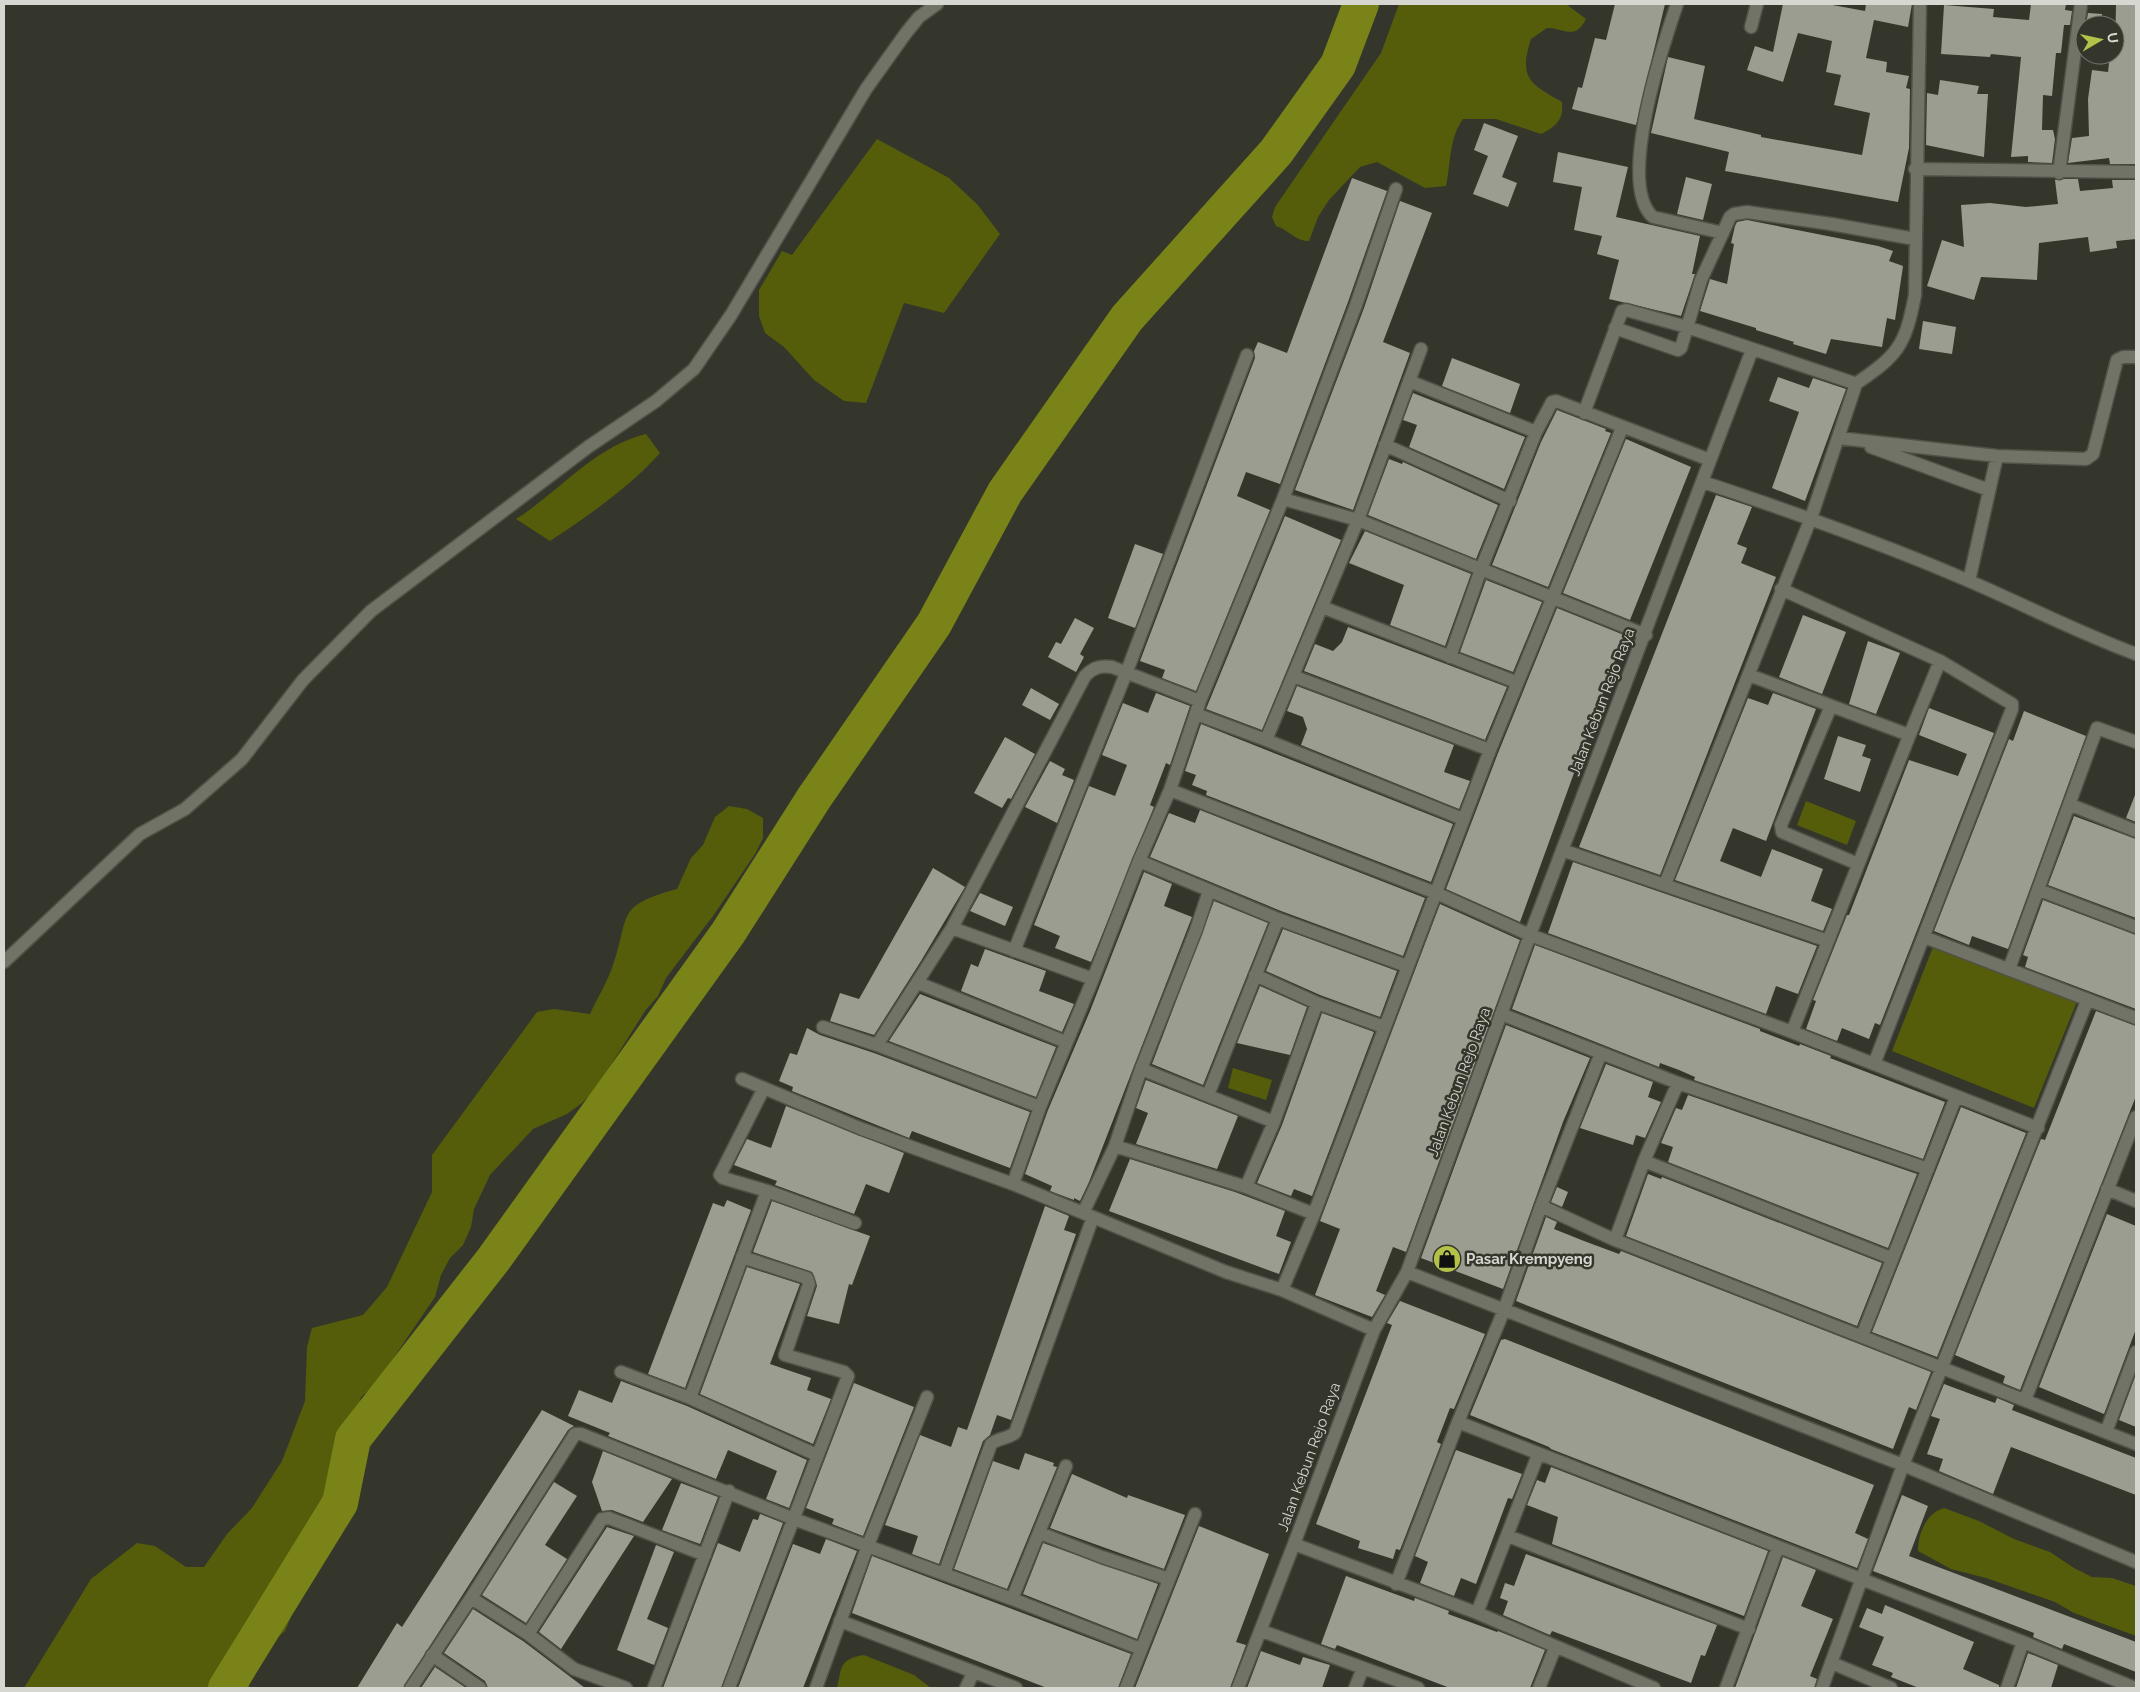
<svg xmlns="http://www.w3.org/2000/svg" width="2140" height="1692" font-family="Raleway,sans-serif">
	<rect width="100%" height="100%" fill="#34362b"/>
	<path fill="#555c0a" d="M1399,4H1566L1586,19C1575,41 1564,28 1547,28L1531,39C1518,79 1531,84 1562,102C1564,120 1556,126 1541,134L1496,119H1463C1449,138 1451,163 1446,186L1425,188L1377,162L1360,167L1329,200L1318,217L1309,241C1295,241 1289,230 1276,226L1272,217L1275,207L1381,53Z
		M877,139L949,178L977,204L1000,234L944,313L904,303L866,403L844,401L814,380L784,347L765,333L759,316V290L782,251L792,255Z
		M646,434L660,453C631,486 587,517 550,541L516,519C559,492 595,446 646,434Z
		M1806,801L1856,821L1847,845L1797,825Z
		M729,806L747,809L763,818V838L755,854L713,916L666,978L658,996L645,1011L595,1090L582,1103L567,1114L533,1129L490,1175L474,1209L471,1227L463,1245L450,1258L441,1275L435,1297L375,1385L361,1397L338,1475L322,1509L311,1523L290,1575L292,1614L285,1631L271,1643L245,1674L250,1688H24L91,1579L137,1543L155,1546L186,1567H204L227,1534L252,1508L282,1461L305,1401L307,1347L312,1328L363,1315L387,1287L432,1192V1155L537,1012L554,1009L590,1014C597,999 606,984 612,968C631,916 613,906 677,889L691,858L703,845L715,817Z
		M1935,942L2078,999L2034,1108L1892,1051Z
		M1233,1068L1272,1080L1266,1100L1228,1088Z
		M1944,1508L1979,1521L2014,1539L2050,1552L2074,1568L2092,1577L2112,1578L2136,1586V1636L2074,1613L2055,1602L1986,1578L1951,1569L1918,1551C1918,1534 1926,1513 1944,1508Z
		M864,1655L914,1675L931,1688H837C842,1667 839,1659 864,1655Z"/>
	<g fill="none" stroke-linecap="round" stroke-linejoin="round">
		<path stroke="#798317" stroke-width="36" d="M226,1688L340,1503L353,1439L493,1260L728,933L814,798L934,624L1005,492L1127,318L1276,152L1338,65L1361,4"/>
	</g>
	<path fill="#9b9d90" d="M1615,4H1665L1636,125L1572,109L1578,87L1582,88L1595,38L1606,40Z
		M1783,4H1827L1865,11L1866,4H1912L1908,27L1874,20L1866,58L1887,62L1886,72L1909,76L1906,88L1910,89L1909,148L1898,202L1725,171L1729,152L1651,133L1668,57L1705,66L1694,119L1761,135V137L1862,155L1870,113L1834,105L1841,75L1826,72L1832,41L1798,33L1783,82L1747,70L1755,46L1773,52Z
		M2031,4H2066L2065,10L2072,11L2070,25H2064L2061,53H2056L2052,96L2043,95L2042,130H2053L2055,139L2052,163L2028,162V156L2011,157L2021,57L1991,54L1990,57L1941,54L1944,5L1994,9L1993,17L2029,20Z
		M2116,4H2136V164H2110L2109,158L2068,163L2072,138L2089,136L2088,99L2092,70L2108,72L2110,55H2115Z
		M2088,13L2102,14L2101,25H2086Z
		M1940,80L1979,86L1977,94H1988L1984,157L1926,145L1927,93L1938,95Z
		M1484,123L1518,136L1502,177L1517,183L1508,207L1473,194L1488,156L1474,150Z
		M1558,152L1628,167L1616,217L1700,236L1692,274H1695L1681,316L1609,299L1619,260L1597,254L1602,236L1574,230L1582,187L1553,182Z
		M1686,177L1712,184L1703,220L1677,214Z
		M1352,178L1387,191L1348,302L1280,484L1246,472L1237,496L1270,510L1196,691L1162,678L1165,670L1140,661L1255,358L1254,351L1258,342L1287,353Z
		M2064,179H2078L2080,191L2113,188L2112,180H2136V239L2116,241L2117,248L2090,252L2088,237L2039,243L2037,280L1981,277L1974,300L1927,286L1942,240L1964,247L1961,205L1990,203L2026,207L2058,204L2055,180Z
		M1400,201L1432,213L1383,342L1410,353L1353,510L1295,490L1364,308Z
		M1747,220L1878,246L1893,251L1889,261L1903,266L1895,320L1887,318L1882,347L1831,339L1826,354L1793,344L1794,342L1756,330V328L1700,311L1710,279L1727,284L1734,244L1731,243L1735,226L1737,222Z
		M1923,321L1956,327L1952,354L1919,349Z
		M1452,358L1520,384L1510,413L1442,386Z
		M1778,377L1809,388L1813,378L1846,389L1805,501L1772,488L1799,412L1769,401Z
		M1413,393L1525,437L1504,489L1409,447L1417,425L1403,420Z
		M1557,410L1606,429L1605,431L1611,433L1548,587L1492,565L1541,442Z
		M1626,439L1691,467L1630,620L1563,593Z
		M1389,459L1402,464L1403,462L1498,505L1476,559L1368,515Z
		M1716,495L1752,507L1737,544L1747,548L1741,563L1776,577L1660,875L1579,847Z
		M1285,516L1341,540L1262,730L1206,709Z
		M1365,531L1471,574L1445,646L1390,625L1404,585L1349,563Z
		M1135,544L1163,554L1135,628L1108,618Z
		M1486,580L1542,602L1513,672L1460,652Z
		M1557,608L1624,635L1520,922L1446,889L1498,753Z
		M1803,615L1846,632L1822,694L1779,677Z
		M1075,618L1094,628L1080,654L1084,657L1076,672L1048,657L1056,642L1061,644Z
		M1348,627L1507,687L1485,740L1304,671L1315,644L1333,651L1342,642Z
		M1868,641L1900,653L1876,714L1849,704Z
		M1297,686L1454,745L1444,772L1470,781L1459,809L1301,745L1307,729L1303,717L1287,711Z
		M1031,688L1059,704L1050,720L1022,705Z
		M1156,693L1190,706L1170,765L1166,763L1150,805L1154,807L1091,962L1055,948L1060,936L1034,925L1089,786L1115,796L1127,765L1102,755L1123,703L1148,713Z
		M1773,693L1816,709L1766,841L1733,828L1720,861L1761,877L1772,849L1823,869L1811,901L1832,909L1823,931L1675,880L1748,698L1768,705Z
		M1929,708L1994,733L1880,1025L1875,1023L1869,1039L1842,1028L1837,1041L1806,1029L1816,1001L1813,1000L1847,915H1849L1909,760L1958,776L1967,754L1919,735Z
		M2024,711L2086,736L2008,949L1972,936L1969,945L1934,931L2009,739L2013,741Z
		M1201,724L1453,824L1431,882L1206,795L1207,791L1192,785L1196,775L1185,771Z
		M1838,736L1866,745L1862,756L1871,759L1860,792L1824,779Z
		M1005,737L1035,754L1011,799L1008,798L1002,808L974,793Z
		M1050,761L1065,769L1062,775L1074,780L1057,823L1025,807Z
		M2135,795H2136V822L2126,818Z
		M1200,810L1425,898L1403,956L1281,911L1150,857L1169,813L1195,823Z
		M2074,816L2136,839V918L2048,885Z
		M1573,862L1817,946L1798,994L1776,986L1766,1014L1548,933Z
		M933,868L965,887L921,961L874,1035L830,1021L840,993L859,999Z
		M1144,872L1172,884L1164,906L1192,917L1089,1182L1080,1201L1074,1198V1200L1050,1191L1052,1186L1025,1174L1048,1110L1090,1011Z
		M980,893L1013,907L1005,926L970,911Z
		M2043,900L2136,935V1009L2025,967L2028,957L2023,955Z
		M1214,901L1268,923L1203,1085L1152,1064Z
		M1440,904L1520,940L1406,1252L1393,1247L1376,1291L1385,1295L1372,1317L1315,1295L1340,1229L1320,1221Z
		M1283,929L1397,971L1380,1017L1320,995L1266,971Z
		M1535,945L1760,1029V1031L1799,1046L1800,1044L1831,1056L1830,1058L1945,1102L1923,1159L1694,1080L1695,1077L1679,1070L1660,1063L1659,1067L1512,1009Z
		M985,949L1046,971L1039,991L1074,1004L1062,1032L961,991L971,964L978,967Z
		M1260,986L1307,1007L1290,1055L1237,1043Z
		M920,994L1056,1047L1036,1097L889,1041Z
		M2096,1011L2136,1026V1096L2020,1390L2003,1383L2005,1376L1955,1355L2041,1139L2045,1140Z
		M1322,1013L1374,1032L1312,1196L1294,1189L1291,1196L1257,1183L1282,1125Z
		M1506,1025L1590,1058L1563,1122L1503,1289L1421,1258Z
		M807,1028L820,1035L874,1053L1030,1112L1010,1168L912,1131L909,1138L792,1091L793,1087L779,1081L790,1053L797,1055Z
		M1606,1064L1653,1082L1648,1097L1661,1102L1645,1138L1636,1135L1633,1145L1580,1128Z
		M1146,1080L1238,1116L1217,1169L1136,1144L1148,1113L1136,1108Z
		M1688,1095L1917,1174L1888,1248L1668,1162L1673,1147L1661,1143L1676,1108L1682,1110Z
		M786,1106L904,1153L889,1193L866,1184L854,1214L775,1185L777,1181L734,1165L747,1139L771,1148Z
		M1961,1107L2026,1133L1937,1357L1872,1332Z
		M1130,1159L1235,1192L1285,1211L1276,1236L1291,1242L1279,1274L1109,1211Z
		M1648,1174L1661,1179L1662,1177L1882,1263L1857,1326L1626,1236Z
		M1557,1187L1568,1192L1562,1207L1551,1202Z
		M727,1200L751,1210L685,1388L648,1374L713,1203L724,1207Z
		M772,1201L870,1236L852,1285L849,1284L839,1324L807,1316L817,1286L812,1272L753,1252Z
		M1045,1206L1069,1216L1064,1230L1076,1234L1011,1420L997,1415L990,1435L983,1441L939,1564L912,1554L918,1536L885,1525L920,1435L951,1447L958,1427L967,1430Z
		M2107,1214L2136,1226V1329L2104,1414L2039,1387Z
		M1546,1217L1557,1222L1554,1229L1584,1241L1619,1254L1621,1251L1931,1372L1916,1410L1909,1407L1893,1449L1516,1301Z
		M747,1267L800,1284L770,1364L811,1378L807,1390L831,1399L813,1444L700,1394Z
		M1400,1301L1485,1334L1454,1409L1450,1408L1437,1442L1441,1444L1400,1550L1396,1549L1393,1559L1358,1548L1360,1541L1316,1524L1392,1325L1387,1323Z
		M1505,1339L1874,1485L1855,1533L1868,1539L1857,1568L1551,1449L1549,1447L1470,1415L1501,1340Z
		M2136,1374V1427L2119,1420Z
		M621,1381L687,1406L807,1460L789,1508L766,1499L777,1471L728,1450L716,1479L608,1436L610,1433L568,1416L579,1390L612,1403Z
		M854,1383L914,1407L863,1536L832,1524L834,1519L806,1508Z
		M1944,1384L1995,1403L1997,1398L2014,1405L2012,1410L2136,1458V1495L2011,1447L1993,1494L1939,1471L1943,1459L1927,1454L1940,1419L1931,1416Z
		M542,1410L574,1426L568,1430L403,1688H357L397,1623L402,1627Z
		M1456,1450L1522,1474L1512,1499L1508,1498L1476,1584L1461,1578L1454,1596L1420,1583L1428,1562L1415,1556Z
		M603,1451L672,1479L643,1522L612,1510L602,1511L592,1482Z
		M1025,1453L1054,1463L1053,1466L1057,1467L1007,1589L954,1569L993,1461L1019,1470Z
		M1551,1467L1768,1551L1744,1616L1552,1544L1558,1517L1527,1505L1537,1480L1545,1483Z
		M1072,1474L1127,1498L1128,1495L1185,1515L1164,1569L1050,1528Z
		M554,1482L577,1496L545,1545L567,1559L526,1623L482,1595Z
		M681,1483L718,1497L700,1544L662,1530Z
		M1902,1495L1928,1506L1909,1556L2136,1642V1672L2064,1644L2062,1649L2033,1637L2034,1633L1873,1571Z
		M760,1514L783,1523L721,1688H663L718,1543L740,1552L753,1519L758,1520Z
		M1199,1526L1269,1554L1236,1642L1246,1645L1230,1688H1135Z
		M607,1527L634,1536L561,1649L539,1632Z
		M826,1539L857,1551L803,1688H738L793,1544L820,1554Z
		M1043,1543L1158,1584L1137,1639L1023,1594Z
		M656,1545L674,1552L647,1619L668,1628L654,1665L617,1650Z
		M1526,1554L1717,1625L1705,1656L1701,1655L1691,1683L1552,1631L1550,1635L1503,1615L1508,1601L1500,1598L1505,1583L1514,1586Z
		M872,1556L1131,1654L1118,1688H1047L852,1613Z
		M1783,1557L1816,1570L1801,1606L1833,1619L1810,1676L1817,1679L1814,1688H1735Z
		M1346,1576L1414,1601L1415,1598L1449,1611L1448,1614L1497,1632L1498,1631L1545,1650L1530,1688H1450L1337,1645L1335,1649L1321,1644Z
		M1885,1605L1974,1642L1963,1669L1999,1685V1688H1919L1891,1677L1893,1673L1872,1665L1884,1637L1859,1627L1867,1608L1882,1614Z
		M473,1609L523,1641L585,1688H488L485,1681L444,1653Z
		M1261,1651L1300,1665L1303,1657L1330,1665L1322,1688H1247Z
		M2028,1653L2058,1665L2051,1688H2016Z
		M435,1667L466,1688H421Z"/>
	<g fill="none" stroke-linecap="round" stroke-linejoin="round">
		<defs>
			<path id="minor" d="M1677,4C1663,45 1616,184 1653,217L1723,233
				M1751,27L1757,4
				M1915,169L2136,172
				M2059,173L2081,4
				M1615,328L1678,350L1681,348L1701,280L1730,217L1734,214L1747,212L1831,224L1915,239
				M1409,381L1536,432
				M1854,385C1898,355 1905,347 1915,295L1920,4
				M1584,413L1622,311L1626,310L1687,327L1851,382L1855,387L1811,518L1665,884
				M1839,438L1997,456L2086,459L2093,454L2117,360L2123,357H2136
				M1385,445L1510,501
				M1871,447L1989,490
				M1703,482C1793,512 1882,543 1969,581C2025,605 2079,633 2136,654
				M1283,499L1358,520L1646,635
				M1969,581L1997,456
				M1781,589L1940,661L2012,704V709L1874,1064
				M1322,607L1516,682
				M1450,657L1481,569L1536,432L1552,402L1556,401L1710,460
				M1749,675L1909,735
				M1293,676L1490,750
				M1831,706L1781,825L1782,832L1858,864
				M1196,714L1266,740L1463,819
				M1266,740L1358,520L1421,349
				M1170,790L1436,893L1530,935L1792,1032L2038,1128
				M2071,805L2136,831
				M1562,850L1828,941
				M1139,861L1278,919L1407,966
				M2039,890L2136,927
				M952,928L1085,676C1093,668 1100,665 1112,667L1200,701
				M1924,937L2136,1018
				M1014,951L1127,671L1247,355
				M4,962L140,834L185,809L242,759L303,680L371,611L588,447L656,401L694,369L731,315L866,89L906,33L919,17L937,4
				M2009,969L2097,728L2136,742
				M1255,975L1317,1003L1384,1027
				M918,983L1066,1042
				M1501,1014L1678,1083L1928,1169
				M823,1027L877,1045L1040,1107
				M1792,1032L1908,739L1940,661
				M877,1045L952,928L1093,979
				M1141,1069L1274,1122
				M742,1079L862,1129L1013,1184L1226,1272L1282,1290L1374,1330
				M764,1088L720,1175L723,1178L767,1191
				M1208,1095L1278,919
				M1115,1146L1246,1187L1314,1214
				M1644,1161L1891,1258
				M1013,1184L1040,1107L1093,979L1139,861L1170,790L1200,701L1283,499L1356,305L1396,189
				M1246,1187L1274,1122L1317,1003
				M2107,1189L2136,1201
				M1541,1206L1615,1240L2136,1444
				M1083,1213L1115,1146L1141,1069L1196,930L1209,891
				M1615,1240L1644,1161L1678,1083
				M1407,1272L1903,1465L2136,1562
				M1282,1290L1314,1214L1490,750L1622,428
				M1862,1336L1956,1097
				M621,1372L690,1398L817,1455
				M690,1398L767,1191L855,1223
				M2025,1400L2136,1117
				M1458,1422L2023,1642L2135,1688
				M2106,1432L2136,1352
				M1040,1533L1102,1557L1169,1579
				M1508,1536L1749,1629
				M1294,1544L1477,1613L1654,1688
				M944,1574L991,1444C998,1438 1007,1439 1015,1433L1093,1217
				M1396,1584L1458,1422L1504,1310L1541,1206L1601,1053
				M471,1598L575,1434H581L794,1519L1012,1599L1066,1466
				M1012,1599L1141,1649
				M1477,1613L1538,1455
				M840,1621L1016,1688
				M1262,1631L1418,1688
				M528,1634L602,1519L609,1518L705,1555
				M432,1655L480,1688
				M1832,1663L1891,1688
				M411,1688L471,1598L528,1634L574,1669L626,1688
				M654,1688L729,1491
				M729,1688L848,1376L844,1372L785,1355L809,1284L807,1278L742,1257
				M816,1688L868,1545L927,1397
				M966,1688L973,1673
				M1126,1688L1195,1514
				M1238,1688L1294,1544L1374,1330L1407,1272L1530,935L1752,350
				M1355,1688L1363,1668
				M1539,1688L1555,1648
				M1726,1688L1778,1547
				M1822,1688L1903,1465L2087,1001
				M2007,1688L2023,1642"/>
		</defs>
		<use href="#minor" stroke="#505148" stroke-width="15"/>
		<use href="#minor" stroke="#717366" stroke-width="12"/>
	</g>
	<defs>
		<symbol id="shop-disc" viewBox="-11 -11 22 22"><circle r="9.5" fill="#b5c249" stroke="#34362b"/><path d="M-5-2.5h2.3a2.7 3.5 0 0 1 5.4 0H5L5.5 6h-11ZM-1.5-2.5h3a1.5 2.3 0 0 0-3 0Z" fill="#111"/></symbol>
	</defs>
	<g fill-rule="evenodd">
		<use href="#shop-disc" x="1431" y="1243" width="32" height="32"/>
	</g>
	<g text-anchor="middle" dominant-baseline="central" stroke-width="5" stroke-linejoin="round" paint-order="stroke">
		<g font-size="15" fill="#d6d7d0" stroke="#34362b">
			<text transform="translate(1602 702) rotate(-69)">Jalan Kebun Rejo Raya</text>
			<text transform="translate(1459 1082) rotate(-70)">Jalan Kebun Rejo Raya</text>
			<text transform="translate(1309 1457) rotate(-70)">Jalan Kebun Rejo Raya</text>
		</g>
		<g font-size="15" font-weight="bold" fill="#d6d7d0" stroke="#34362b" text-anchor="start">
			<text x="1466" y="1259">Pasar Krempyeng</text>
		</g>
	</g>
	<rect width="2140" height="1692" fill="none" stroke="#d6d7d0" stroke-width="10"/>
	<g transform="translate(2100 40) rotate(81)"><circle r="24" fill="#34362b" stroke="#75766d"/>
	<path d="M0-4L9 19L0 12L-9 19Z" fill="#b5c249"/>
	<text y="-8" font-size="14" font-weight="bold" text-anchor="middle" fill="#d6d7d0">U</text>
	</g>
</svg>
